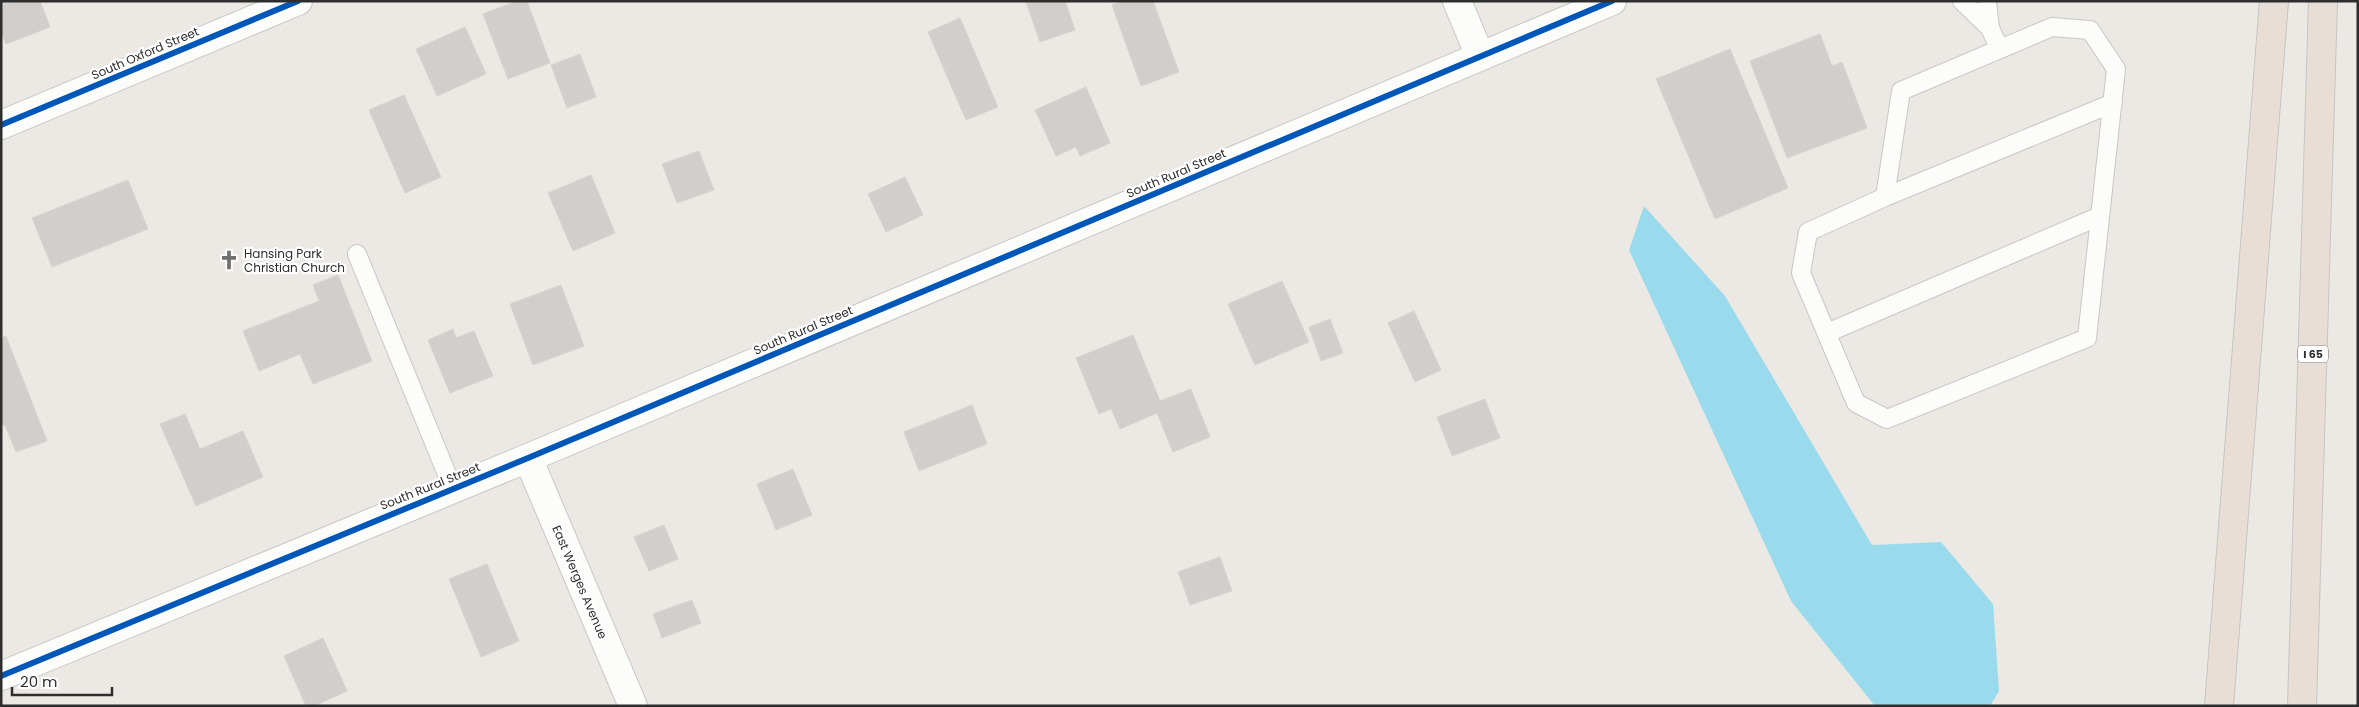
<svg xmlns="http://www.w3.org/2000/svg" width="2359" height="707" font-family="Poppins,sans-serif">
	<rect width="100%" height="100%" fill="#ece8e4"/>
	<path fill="#99dbec" d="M1644,206L1725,296L1872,545L1941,542L1993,604L1999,691L1990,706H1875L1791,601L1629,250Z"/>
	<path fill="#d1cecb" stroke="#d7d4d0" d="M1,1H40L50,27L6,44L1,32Z
		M517,1H527L550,63L508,79L483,14Z
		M1065,1L1075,30L1040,42L1026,2Z
		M1123,1H1153L1179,72L1141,86L1112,5Z
		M960,18L998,107L966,120L928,32Z
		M465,27L486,74L437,96L416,49Z
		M1820,34L1832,66L1842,62L1867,128L1787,158L1750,61Z
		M1730,49L1788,188L1715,219L1656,79Z
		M580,54L596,97L567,108L551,65Z
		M1086,87L1110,143L1080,156L1076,147L1056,156L1035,110Z
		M404,95L441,177L405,193L369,110Z
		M699,151L714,190L677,203L662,164Z
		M591,175L615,233L573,251L548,193Z
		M905,177L923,215L886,232L868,194Z
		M128,180L148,229L52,267L32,218Z
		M338,275L372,361L313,384L300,354L259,371L243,331L319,301L313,285Z
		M1282,281L1309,342L1255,365L1228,304Z
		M561,285L584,346L533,365L510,304Z
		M1414,311L1441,370L1415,382L1388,323Z
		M1330,319L1343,353L1321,361L1309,327Z
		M453,329L456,338L474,331L493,376L450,393L428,340Z
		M1133,335L1160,401L1191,389L1210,437L1173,452L1157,413L1120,429L1111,409L1099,414L1076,358Z
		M6,336L47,441L16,452L5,425L1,426V338Z
		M1485,399L1500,438L1452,456L1437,417Z
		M972,405L987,444L919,471L904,432Z
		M185,414L200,449L243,431L263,477L196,506L160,424Z
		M793,469L812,515L776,530L757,484Z
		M664,525L678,559L649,571L634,537Z
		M1220,557L1232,591L1190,605L1178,572Z
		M487,564L519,641L481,657L449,579Z
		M692,600L701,623L662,638L653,614Z
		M323,638L347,691L314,706H306L284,656Z"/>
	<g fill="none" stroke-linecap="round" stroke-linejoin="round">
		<defs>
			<path id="service" d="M1962,1L1990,28
				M1987,1L1990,28L1999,48
				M2052,27L2090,30L2116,69L2087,338L1887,419L1856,403L1801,273L1808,232L1885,197L1901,91Z
				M1885,197L2113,103
				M357,254L453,489
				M1827,333L2100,216"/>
			<path id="minor" d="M1457,1L1480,56
				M1,125L298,1
				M528,458L633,706
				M1,676L528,458L1612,1"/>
			<path id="motorway" d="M2219,706L2274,1
				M2302,706L2323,1"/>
		</defs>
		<use href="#service" stroke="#c8c6c7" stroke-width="20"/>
		<use href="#minor" stroke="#c8c6c7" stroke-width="30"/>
		<use href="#motorway" stroke="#c6c5c4" stroke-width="30"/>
		<use href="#service" stroke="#fcfcfb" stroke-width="18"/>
		<use href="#minor" stroke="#fcfcfb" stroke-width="28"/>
		<use href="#motorway" stroke="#e9ded6" stroke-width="28"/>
		<defs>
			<path id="cycleway" d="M1,125L298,1
				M1,676L528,458L1612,1"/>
		</defs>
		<use href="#cycleway" stroke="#fff" stroke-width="9"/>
		<use href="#cycleway" stroke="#0057b8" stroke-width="6"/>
	</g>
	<defs>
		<symbol id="church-bare" viewBox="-9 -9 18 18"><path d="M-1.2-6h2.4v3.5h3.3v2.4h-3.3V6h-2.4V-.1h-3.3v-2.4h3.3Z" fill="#706f6e" stroke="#fff" stroke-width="2.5" paint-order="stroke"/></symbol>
	</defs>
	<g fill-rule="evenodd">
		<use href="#church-bare" x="215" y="246" width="28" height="28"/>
	</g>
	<g text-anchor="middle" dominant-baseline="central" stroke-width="4.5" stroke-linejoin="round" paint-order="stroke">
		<rect fill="#fff" stroke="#6d6d6d" stroke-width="1" x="2298" y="345.5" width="30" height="17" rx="4"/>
		<g font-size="11" font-weight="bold" fill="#2e2e2e">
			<text x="2313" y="354">I 65</text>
		</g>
		<g font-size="12" fill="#2e2e2e" stroke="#fff">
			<text transform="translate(145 53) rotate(-23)">South Oxford Street</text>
			<text transform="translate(1176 173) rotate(-23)">South Rural Street</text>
			<text transform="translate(803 330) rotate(-23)">South Rural Street</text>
			<text transform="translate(430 486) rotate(-22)">South Rural Street</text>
			<text transform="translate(580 582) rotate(67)">East Werges Avenue</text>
		</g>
		<g font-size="12" fill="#2e2e2e" stroke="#fff" text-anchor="start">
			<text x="244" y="253">Hansing Park<tspan x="244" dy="14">Christian Church</tspan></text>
		</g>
	</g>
	<rect width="2359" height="707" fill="none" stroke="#2e2e2e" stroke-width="5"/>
	<path d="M12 687v8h100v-8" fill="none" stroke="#2e2e2e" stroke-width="2.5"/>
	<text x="20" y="687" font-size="15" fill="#2e2e2e" stroke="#ffffff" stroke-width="4" paint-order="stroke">20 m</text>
</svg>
